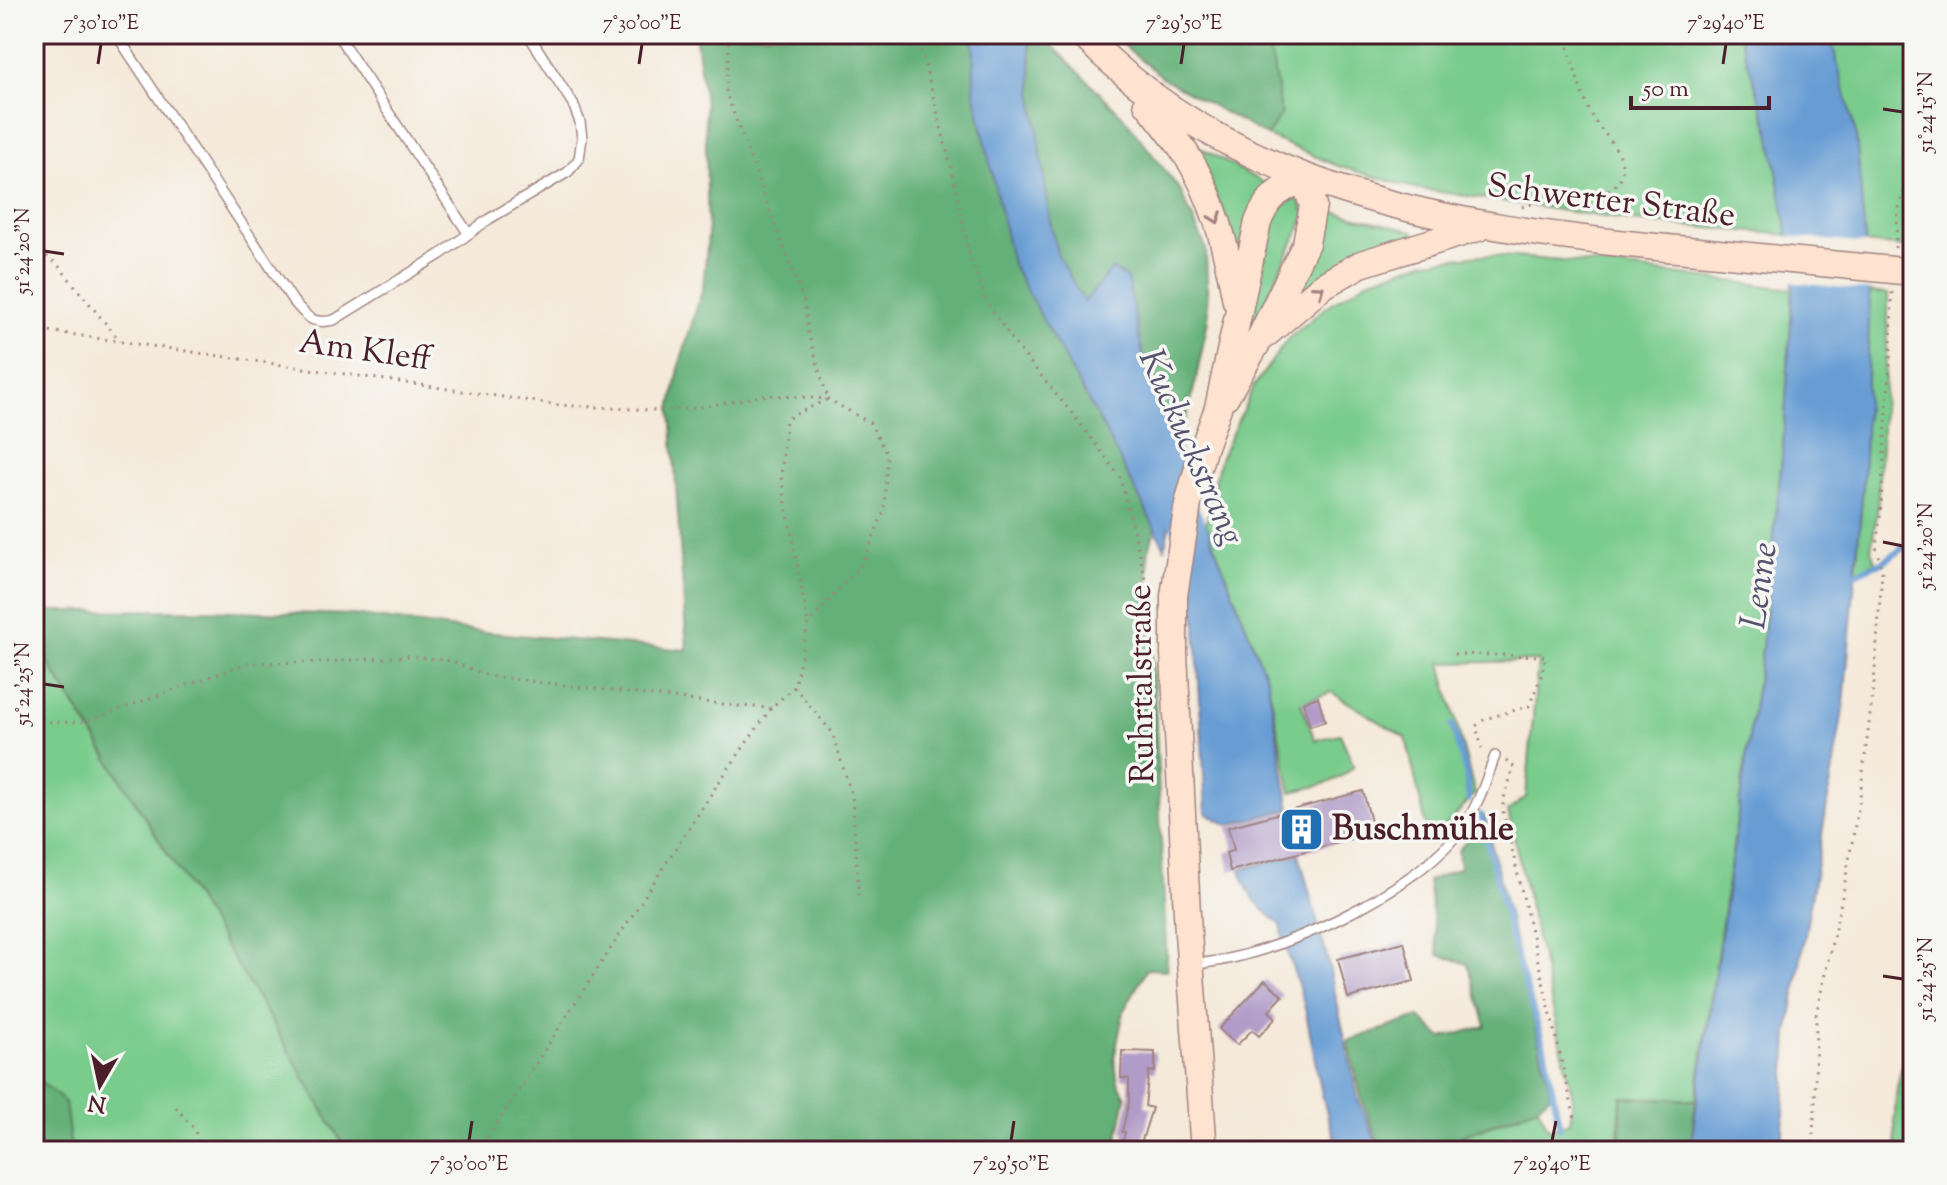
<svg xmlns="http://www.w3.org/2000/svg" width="1947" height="1185" font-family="'Sorts Mill Goudy',serif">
	<rect width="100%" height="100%" fill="#f6f6f2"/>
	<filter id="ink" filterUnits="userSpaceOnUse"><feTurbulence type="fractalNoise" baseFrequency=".0125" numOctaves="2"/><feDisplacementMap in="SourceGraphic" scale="16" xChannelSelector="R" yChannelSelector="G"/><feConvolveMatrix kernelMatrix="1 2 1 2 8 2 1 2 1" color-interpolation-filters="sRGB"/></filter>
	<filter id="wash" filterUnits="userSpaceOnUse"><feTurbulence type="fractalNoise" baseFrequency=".006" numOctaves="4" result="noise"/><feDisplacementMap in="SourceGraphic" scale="32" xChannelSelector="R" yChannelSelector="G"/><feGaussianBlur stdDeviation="1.8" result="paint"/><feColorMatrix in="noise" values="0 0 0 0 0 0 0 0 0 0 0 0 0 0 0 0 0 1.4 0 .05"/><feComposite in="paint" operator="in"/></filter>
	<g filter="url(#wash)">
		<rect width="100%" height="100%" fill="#f5e9d9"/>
		<path fill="#7acc8d" stroke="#62765c" stroke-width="2" d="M1158,34H1913V248L1864,243L1862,228L1786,221L1787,235L1631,221L1414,188L1338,166L1267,136L1280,114Z
			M1195,145L1268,185L1242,258Z
			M1293,198L1300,202L1306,216L1249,333H1246L1272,210Z
			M1329,210L1412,231L1416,234L1305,290L1288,293Z
			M1481,255C1586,260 1689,277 1793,289L1783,448L1762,648L1696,1100L1621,1097L1619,1127L1620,1151H1575L1572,1144L1562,1140L1555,1151H1450L1449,1141L1538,1107L1549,1129L1570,1122L1573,1098L1508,811L1526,797L1538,661L1441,663L1475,794L1430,843L1406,738L1331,692L1301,703L1315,740L1340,734L1354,766C1337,784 1314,787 1291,792L1268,682L1206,524L1220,459L1254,386L1287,340L1327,306L1371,279L1426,261Z
			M1869,292L1888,294V324L1877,513L1871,549L1875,562L1856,572L1863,485Z
			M34,537L38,583L45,611L42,653L262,1005L347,1151H71L65,1103L34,1076Z
			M1913,1048V1105L1909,1151H1897C1893,1124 1893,1068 1913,1048Z"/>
		<path fill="#63b078" stroke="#566852" stroke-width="2" d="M695,34H1041L1122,115L1180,190L1206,248L1208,320L1195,384L1148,554L1167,970L1147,969L1124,1010L1114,1058L1118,1082L1126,1097L1116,1147L1137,1151H347L262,1005L42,652L45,611L203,610L353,615L473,631L687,650L671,410L680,363L703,287L708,236L705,104Z
			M1110,34H1264L1273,64L1281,114L1267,136L1166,80Z
			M1485,817L1551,1095L1538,1106L1449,1141V1151H1382L1361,1097L1348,1041L1419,1017L1442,1038L1486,1026L1468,964L1438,955L1428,881L1460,868L1458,851Z
			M34,1076L65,1102L71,1151H34Z
			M1621,1097L1696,1100L1690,1151H1621Z"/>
		<path fill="#689dd4" stroke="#595e80" stroke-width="2" d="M973,34H1029L1033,94L1050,221L1057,253L1084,302L1112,269L1127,278L1144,360L1182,458L1165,548L1105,431L1012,264L974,91Z
			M1739,34H1830L1856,135L1870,297L1863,485L1844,704L1788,1035L1782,1151H1690L1762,648L1783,448L1793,289L1786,223L1770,132Z
			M1206,524L1268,682L1290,809L1228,825L1206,813L1195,608L1198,568Z
			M1299,854L1327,957L1358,1098L1380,1151H1340C1321,1107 1316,1060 1306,1013C1300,983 1286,956 1281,925C1258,906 1249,898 1240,870Z"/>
		<path fill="#f5e9d9" d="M1783,236L1868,244L1873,291L1788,282Z"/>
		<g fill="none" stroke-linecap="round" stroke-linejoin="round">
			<path stroke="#689dd4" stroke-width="6" d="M1850,576L1886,560L1913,541
				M1452,725L1466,773L1469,800
				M1481,815L1511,938L1544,1047L1560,1128
				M1563,1143L1565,1151"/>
			<path stroke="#689dd4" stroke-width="34" d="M1178,504L1189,527L1212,606"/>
		</g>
		<g id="blocks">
			<path fill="#b19bc8" d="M1318,697L1325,721L1310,726L1303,702Z
				M1363,791L1374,833L1230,871L1226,853L1234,850L1228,827Z
				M1404,942L1414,981L1348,998L1338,959Z
				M1265,980L1283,996L1269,1011L1276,1018L1259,1036L1252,1030L1237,1045L1219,1029Z
				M1122,1051L1155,1052V1072L1149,1071L1145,1106L1152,1108L1139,1150L1122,1146L1125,1132H1122L1129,1102V1079L1121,1078Z"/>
		</g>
	</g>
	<g filter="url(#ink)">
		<use href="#blocks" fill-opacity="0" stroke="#a08482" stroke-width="2"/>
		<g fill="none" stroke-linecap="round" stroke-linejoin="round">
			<defs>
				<path id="service" d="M116,34L293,301C308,317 311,325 334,320L441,254L489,219L568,172L579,159L582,138L580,122L573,104L528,34
					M337,34L468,233
					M1194,964C1272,959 1415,893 1462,828C1478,807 1486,780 1495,756"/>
				<path id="secondary" d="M1082,34C1237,194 1455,227 1667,248
					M1147,103C1159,118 1171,133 1182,148C1214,194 1226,247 1236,301
					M1259,340L1324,285L1361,264L1481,227
					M1226,396L1259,340L1306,243L1313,206L1304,178
					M1204,1151L1188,933L1174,653V596L1188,504L1204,446L1218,408L1258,222C1269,195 1279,190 1304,178"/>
			</defs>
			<use href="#service" stroke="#a08482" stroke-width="12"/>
			<use href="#secondary" stroke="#a08482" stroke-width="29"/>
			<path stroke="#a08482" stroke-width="3" stroke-dasharray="2 6" stroke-linecap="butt" d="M727,34L729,48L726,93L804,302L808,332L828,399L786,419L781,477L808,624
				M919,34V42L950,162L969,252L986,301L1015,344L1079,422L1120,477L1148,588L1153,591
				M1907,34L1913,55
				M1522,207C1549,197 1579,203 1606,191C1613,188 1620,182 1622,174C1626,151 1601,133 1592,116C1579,92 1573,60 1564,34
				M34,246L57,264L120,341
				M1895,248L1898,211L1913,162
				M34,329L558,405L651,410L690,409L767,395L828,399L870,423L887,455L884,511L862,564L808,624L794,687L771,708L717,785L479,1151
				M1454,654L1546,656L1541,677L1529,706L1485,719L1476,726L1482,748
				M794,687L832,732L852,796L859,895
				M34,717L52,722H85L248,663L326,662L409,656L451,661L488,676L738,706L771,708
				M1506,761L1514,767L1503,801V811L1576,1123
				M176,1107L195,1130L200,1151
				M1811,1151L1815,1110L1816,1015L1844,888L1860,797L1874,683L1882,571L1876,547L1880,517L1891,347L1892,291"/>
			<use href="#service" stroke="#fff" stroke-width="9"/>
			<use href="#secondary" stroke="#fee3d1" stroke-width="26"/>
			<defs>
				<path id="secondary-bridge" d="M1667,248L1913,272"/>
			</defs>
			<use href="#secondary-bridge" stroke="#a08482" stroke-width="29" stroke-linecap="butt"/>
			<use href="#secondary-bridge" stroke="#fee3d1" stroke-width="26"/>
		</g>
		<defs><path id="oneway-chevron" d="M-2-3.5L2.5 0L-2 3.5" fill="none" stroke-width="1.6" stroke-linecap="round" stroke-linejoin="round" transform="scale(2)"/></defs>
		<g stroke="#a4817e">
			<use href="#oneway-chevron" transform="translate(1216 218) rotate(70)"/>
			<use href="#oneway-chevron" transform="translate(1319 290) rotate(-36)"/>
		</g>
	</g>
	<path fill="none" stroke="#4a1f2b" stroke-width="3" d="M98,64L101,44M639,64L642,44M1181,64L1184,44M1723,64L1726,44M1883,109L1903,112M44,251L64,254M1883,542L1903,546M44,684L64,687M1883,976L1903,979M469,1141L472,1121M1011,1141L1014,1121M1552,1141L1556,1121"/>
	<defs>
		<symbol id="building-square" viewBox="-11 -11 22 22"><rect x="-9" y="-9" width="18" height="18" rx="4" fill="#1f6fb2" stroke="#f6f6f2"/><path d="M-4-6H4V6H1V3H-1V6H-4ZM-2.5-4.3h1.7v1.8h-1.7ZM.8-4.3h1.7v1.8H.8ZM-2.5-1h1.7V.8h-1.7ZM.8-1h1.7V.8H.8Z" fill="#fff"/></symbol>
	</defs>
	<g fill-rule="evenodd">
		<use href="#building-square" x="1276" y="804" width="51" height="51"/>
	</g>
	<g text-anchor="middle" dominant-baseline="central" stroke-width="7" stroke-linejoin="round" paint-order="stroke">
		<g font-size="34" fill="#4a1f2b" stroke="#f6f6f2">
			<text transform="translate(1611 202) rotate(7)">Schwerter Straße</text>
			<text transform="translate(365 352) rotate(8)">Am Kleff</text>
			<text transform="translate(1143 684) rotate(-91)">Ruhrtalstraße</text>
		</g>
		<g font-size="34" font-weight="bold" fill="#4a1f2b" stroke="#f6f6f2" text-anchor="start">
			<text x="1332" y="830">Buschmühle</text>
		</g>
		<g font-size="36" font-style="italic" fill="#56516f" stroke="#f6f6f2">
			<text transform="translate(1190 448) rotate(66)">Kuckuckstrang</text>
			<text transform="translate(1761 586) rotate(-82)">Lenne</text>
		</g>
	</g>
	<rect width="1947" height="1185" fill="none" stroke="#f6f6f2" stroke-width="88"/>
	<g transform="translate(100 1085) rotate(189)" stroke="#f6f6f2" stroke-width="6" paint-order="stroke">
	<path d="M0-6L14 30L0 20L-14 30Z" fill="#4a1f2b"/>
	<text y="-12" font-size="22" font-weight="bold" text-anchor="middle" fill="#4a1f2b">N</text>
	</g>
	<path d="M1631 96v12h138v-12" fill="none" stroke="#4a1f2b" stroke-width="4"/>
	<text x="1643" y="96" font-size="24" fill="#4a1f2b" stroke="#f6f6f2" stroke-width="6" paint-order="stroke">50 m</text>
	<rect x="44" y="44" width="1859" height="1097" fill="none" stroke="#4a1f2b" stroke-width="3"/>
	<g font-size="20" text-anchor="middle" fill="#4a1f2b">
		<text x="101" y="29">7°30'10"E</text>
		<text x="642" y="29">7°30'00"E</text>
		<text x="1184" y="29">7°29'50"E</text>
		<text x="1726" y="29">7°29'40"E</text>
		<text transform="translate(1925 112) rotate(-90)" y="7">51°24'15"N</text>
		<text transform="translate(22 251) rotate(-90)" y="7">51°24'20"N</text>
		<text transform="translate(1925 546) rotate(-90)" y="7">51°24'20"N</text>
		<text transform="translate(22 684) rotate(-90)" y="7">51°24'25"N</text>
		<text transform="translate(1925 979) rotate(-90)" y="7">51°24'25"N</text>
		<text x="469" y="1170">7°30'00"E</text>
		<text x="1011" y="1170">7°29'50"E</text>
		<text x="1552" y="1170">7°29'40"E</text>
	</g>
</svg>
